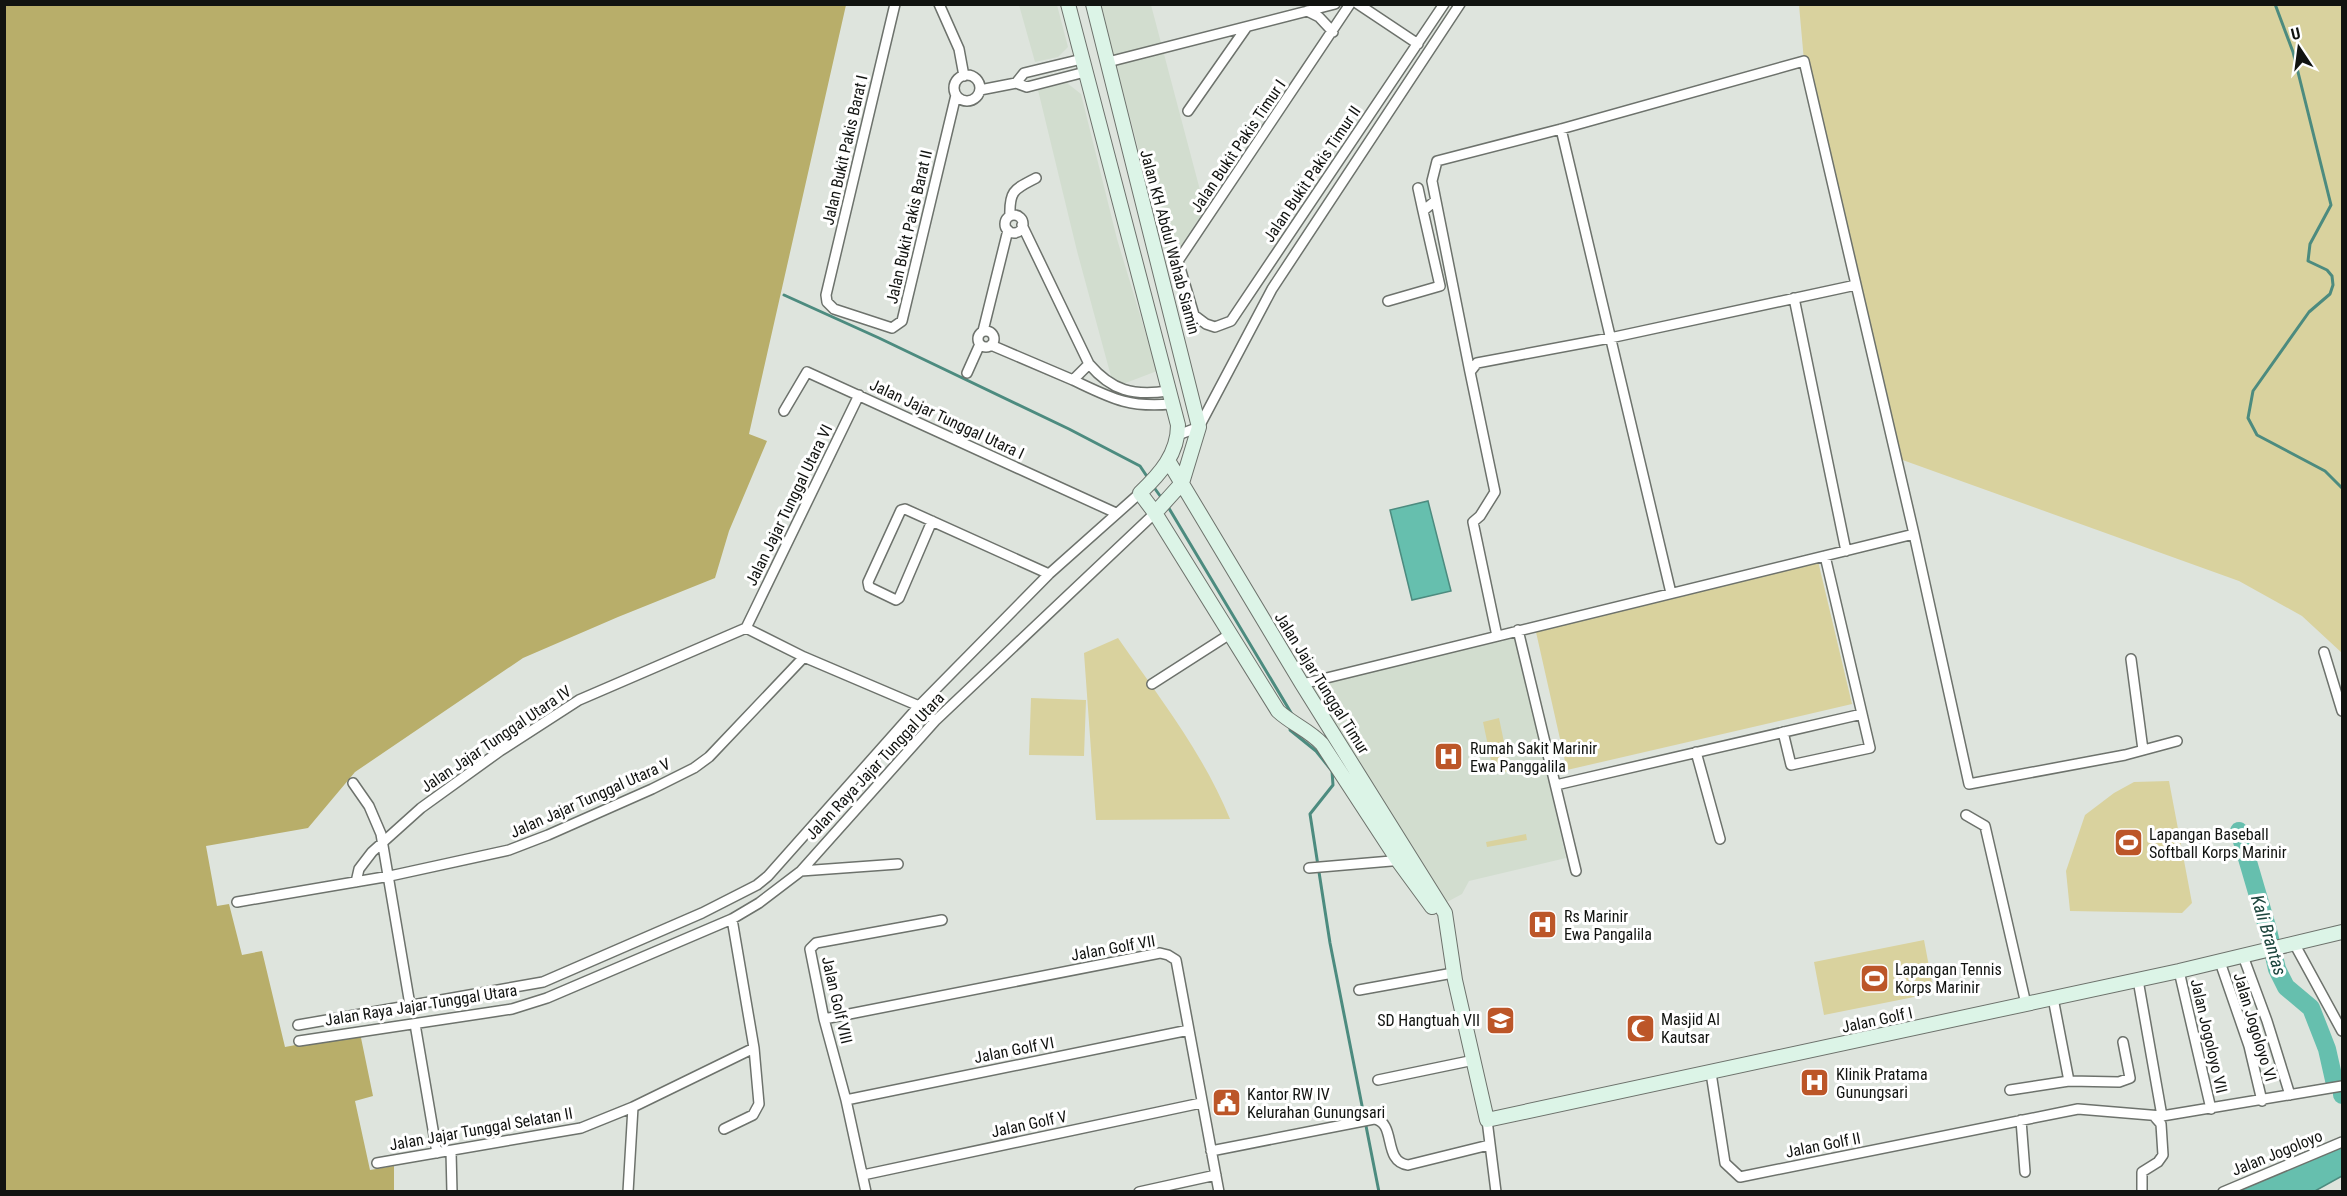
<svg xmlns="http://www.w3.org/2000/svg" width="2347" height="1196" font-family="'Roboto Condensed',sans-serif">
	<rect width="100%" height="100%" fill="#dee4dd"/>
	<path fill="#d2ddcf" d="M1019,5H1057L1068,47L1058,57L1035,62Z
		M1100,5H1151L1205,209L1169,264Z
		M1067,83L1081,94L1117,239L1157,371L1123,384L1112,380L1077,251L1038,90Z
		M1514,628L1566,858L1469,881L1462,894L1447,902L1308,682Z"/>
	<path fill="#d9d29e" d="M1799,5H2342V653L2302,616L2239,581L1897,458L1804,61Z
		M1818,561L1852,704L1567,770L1536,632Z
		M1118,638C1159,697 1203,753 1230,819L1096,820L1084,653Z
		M1031,698L1086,700L1084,756L1029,755Z
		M1499,718L1510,771L1494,774L1483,722Z
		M2169,781L2192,903L2182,913L2070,911L2066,871L2085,815L2114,793L2134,782Z
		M1526,834L1527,840L1487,847L1486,842Z
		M1924,940L1934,993L1824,1015L1814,962Z"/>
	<path fill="#b8ae6a" d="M5,5H846L749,434L767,441L729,531L715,578L618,617L523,658L355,772L308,828L206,846L217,906L229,904L242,955L262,951L285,1047L360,1033L373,1096L355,1101L370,1170L394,1166V1191L5,1192Z"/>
	<path fill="#66bfae" stroke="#4c8b7f" stroke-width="1.5" d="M1428,501L1451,591L1412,600L1390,510Z
		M2342,1147V1176L2315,1191L2232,1192Z"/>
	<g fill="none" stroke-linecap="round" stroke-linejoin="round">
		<path stroke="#4c8b7f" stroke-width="3" d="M2275,4L2293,52L2331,205L2310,244L2308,261L2327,270L2332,276L2333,285L2330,294L2309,312L2253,391L2248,418L2257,435L2325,471L2342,488
			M784,295L879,338L1069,429L1140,466L1148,478
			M1153,486L1163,500
			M1167,505L1293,716
			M1291,725L1290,730L1316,751L1332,771L1333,785L1310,814L1330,943L1379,1192"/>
		<path stroke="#66bfae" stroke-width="18" d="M2239,831L2268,930L2277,969L2286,987L2311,1008L2327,1049L2334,1080L2342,1087V1095"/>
		<defs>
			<path id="minor" d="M895,4L826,295L827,302L834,309L892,328L902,321L956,95
				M939,4L959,49L964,76
				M1350,4L1178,261L1194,315L1206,324L1215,327L1231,321L1444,4
				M1358,4L1418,44
				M1307,11L1319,17L1333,32
				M1108,62L1335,4
				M954 88a13 13 0 1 1 26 0a13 13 0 1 1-26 0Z
				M1016,83L1024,73L1082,59
				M980,90L1016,83L1027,87L1085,72
				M1188,111L1246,28
				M1561,129L1671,593
				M1418,188L1423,211
				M1005 224a9 9 0 1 1 18 0a9 9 0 1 1-18 0Z
				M1010,216C1009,190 1015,189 1036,178
				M1794,298L1846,551
				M1388,301L1440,286L1423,211L1435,201
				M978 339a8 8 0 1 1 16 0a8 8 0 1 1-16 0Z
				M983,331L1008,230
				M991,345L1073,380L1089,364L1022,225
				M1089,364C1112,391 1133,396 1168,391
				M1470,372L1432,181L1437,161L1561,129L1804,61L1914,534L1969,784L2125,755L2177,741
				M967,373L980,344
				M1073,380C1111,398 1128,408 1171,404
				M784,411L807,372L1116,513
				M1178,435L1199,427L1272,289L1460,4
				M932,521L899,598L896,600L869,587L868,582L901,510L905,509L1049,574
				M746,628L859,395
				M746,628L804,657L919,706L935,721
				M1518,630L1576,871
				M1497,636L1473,522L1480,516L1495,492L1470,372L1477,363L1610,338L1856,285
				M2324,652L2342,711
				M2131,659L2143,750
				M1152,684L1230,634
				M1302,684L1914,534
				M1783,732L1791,765L1870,748L1825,556
				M1696,752L1720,839
				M353,783L369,806L381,834L410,1005
				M1556,785L1862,714
				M1966,815L1985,826L2026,1004
				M1309,868L1403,860
				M801,871L898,864
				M356,882L359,869L372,852L421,808L500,751L579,700L746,628
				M237,902L390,876L509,850L548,835L652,789L694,768L709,757L804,657
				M2295,945L2342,1031
				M2243,956L2267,1021L2290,1095
				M2220,962L2249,1046L2262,1101
				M2179,971L2211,1109
				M2138,980L2162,1116
				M1359,990L1453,973
				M824,1019L1160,953L1168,955L1176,960L1219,1192
				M415,1024L437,1153
				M298,1025L543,982L702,913L757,885L768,876L919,706L1049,574L1140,493
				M299,1041L512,1009L547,998L732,919L759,903L801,871L935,721L1155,513
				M1711,1073L1725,1163L1740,1177L2078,1109L2162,1116L2342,1086
				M1378,1080L1474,1060
				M2069,1081L2119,1082L2130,1078L2123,1042
				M2010,1090L2069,1081L2053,998
				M846,1100L1189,1030
				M1487,1120L1496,1192
				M2021,1120L2025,1172
				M724,1129L753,1115L759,1104L754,1048L732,919
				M451,1151L452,1192
				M1211,1151L1374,1119C1397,1122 1382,1162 1408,1165L1489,1145
				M377,1163L581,1128L633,1107L754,1048
				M863,1175L1201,1103
				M628,1192L633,1107
				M866,1192L846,1100L824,1019L810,949L816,943L942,920
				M1139,1192L1216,1175
				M2142,1192V1172L2158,1162L2163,1155L2161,1124L2154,1116
				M2223,1192L2342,1142"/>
			<path id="secondary" d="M1068,4L1178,425C1178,454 1160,474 1140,493L1155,513L1278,711C1292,724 1309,730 1322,744L1399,862L1432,907
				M1093,4L1199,427L1182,483L1155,513
				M1169,462L1302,684L1445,913L1455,980L1487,1120L2179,971L2342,932"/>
		</defs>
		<use href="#minor" stroke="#6d726c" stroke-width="12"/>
		<use href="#secondary" stroke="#6d726c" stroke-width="16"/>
		<use href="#minor" stroke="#fff" stroke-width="9"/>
		<use href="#secondary" stroke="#dcf4e7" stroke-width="14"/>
	</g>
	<defs>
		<symbol id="hospital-square" viewBox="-11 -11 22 22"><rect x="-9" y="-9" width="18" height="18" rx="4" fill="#bc5628" stroke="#fff"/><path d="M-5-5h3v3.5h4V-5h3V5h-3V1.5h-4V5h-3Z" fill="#fff"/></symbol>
		<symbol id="stadium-square" viewBox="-11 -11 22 22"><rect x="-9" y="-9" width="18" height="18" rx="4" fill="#bc5628" stroke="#fff"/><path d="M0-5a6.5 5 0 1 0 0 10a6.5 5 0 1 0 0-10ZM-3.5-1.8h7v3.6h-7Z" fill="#fff"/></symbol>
		<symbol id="school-square" viewBox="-11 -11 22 22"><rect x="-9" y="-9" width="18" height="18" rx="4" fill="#bc5628" stroke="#fff"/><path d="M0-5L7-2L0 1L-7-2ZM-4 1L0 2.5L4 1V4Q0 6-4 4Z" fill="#fff"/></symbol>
		<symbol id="mosque-square" viewBox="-11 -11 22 22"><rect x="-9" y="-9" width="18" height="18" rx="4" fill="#bc5628" stroke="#fff"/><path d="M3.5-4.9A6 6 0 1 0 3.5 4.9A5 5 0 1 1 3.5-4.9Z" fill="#fff"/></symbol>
		<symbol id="civic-square" viewBox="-11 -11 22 22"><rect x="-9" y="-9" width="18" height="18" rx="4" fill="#bc5628" stroke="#fff"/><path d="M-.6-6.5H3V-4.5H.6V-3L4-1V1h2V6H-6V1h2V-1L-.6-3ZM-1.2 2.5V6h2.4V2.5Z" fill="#fff"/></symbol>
	</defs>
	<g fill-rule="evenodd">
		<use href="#hospital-square" x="1432" y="740" width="33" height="33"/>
		<use href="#stadium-square" x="2112" y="826" width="33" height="33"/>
		<use href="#hospital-square" x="1526" y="908" width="33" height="33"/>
		<use href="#stadium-square" x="1858" y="962" width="33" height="33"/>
		<use href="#school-square" x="1484" y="1004" width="33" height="33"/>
		<use href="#mosque-square" x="1624" y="1012" width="33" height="33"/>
		<use href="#hospital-square" x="1798" y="1066" width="33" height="33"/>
		<use href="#civic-square" x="1210" y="1086" width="33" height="33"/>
	</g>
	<g text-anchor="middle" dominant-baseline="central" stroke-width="6" stroke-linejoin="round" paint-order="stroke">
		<g font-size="16" fill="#111310" stroke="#fff">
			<text transform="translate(1238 146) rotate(-56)">Jalan Bukit Pakis Timur I</text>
			<text transform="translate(845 150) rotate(-77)">Jalan Bukit Pakis Barat I</text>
			<text transform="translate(1312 174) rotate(-56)">Jalan Bukit Pakis Timur II</text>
			<text transform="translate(909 227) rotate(-77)">Jalan Bukit Pakis Barat II</text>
			<text transform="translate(1170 242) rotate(75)">Jalan KH Abdul Wahab Siamin</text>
			<text transform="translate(947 419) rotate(25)">Jalan Jajar Tunggal Utara I</text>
			<text transform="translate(789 505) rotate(-64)">Jalan Jajar Tunggal Utara VI</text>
			<text transform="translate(1322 683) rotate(58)">Jalan Jajar Tunggal Timur</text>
			<text transform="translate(496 739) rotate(-34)">Jalan Jajar Tunggal Utara IV</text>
			<text transform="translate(875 766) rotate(-47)">Jalan Raya Jajar Tunggal Utara</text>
			<text transform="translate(590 798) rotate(-24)">Jalan Jajar Tunggal Utara V</text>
			<text transform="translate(1113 948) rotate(-10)">Jalan Golf VII</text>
			<text transform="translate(837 1000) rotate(77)">Jalan Golf VIII</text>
			<text transform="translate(421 1005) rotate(-9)">Jalan Raya Jajar Tunggal Utara</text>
			<text transform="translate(1877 1020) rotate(-12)">Jalan Golf I</text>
			<text transform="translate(2255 1027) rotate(73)">Jalan Jogoloyo VI</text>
			<text transform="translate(2209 1036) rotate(77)">Jalan Jogoloyo VII</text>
			<text transform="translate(1014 1050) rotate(-11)">Jalan Golf VI</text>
			<text transform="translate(1029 1124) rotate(-12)">Jalan Golf V</text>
			<text transform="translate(481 1129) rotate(-10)">Jalan Jajar Tunggal Selatan II</text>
			<text transform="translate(1823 1145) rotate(-11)">Jalan Golf II</text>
			<text transform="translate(2277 1153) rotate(-22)">Jalan Jogoloyo</text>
		</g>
		<g font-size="16" fill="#111310" stroke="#fff" text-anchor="start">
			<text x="1470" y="748">Rumah Sakit Marinir<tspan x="1470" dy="18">Ewa Panggalila</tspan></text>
			<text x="2149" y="834">Lapangan Baseball<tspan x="2149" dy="18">Softball Korps Marinir</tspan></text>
			<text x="1564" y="916">Rs Marinir<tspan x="1564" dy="18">Ewa Pangalila</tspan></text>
			<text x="1895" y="969">Lapangan Tennis<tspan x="1895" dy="18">Korps Marinir</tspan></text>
			<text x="1661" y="1019">Masjid Al<tspan x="1661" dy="18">Kautsar</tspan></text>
			<text x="1480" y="1020" text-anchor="end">SD Hangtuah VII</text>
			<text x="1836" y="1074">Klinik Pratama<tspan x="1836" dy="18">Gunungsari</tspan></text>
			<text x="1247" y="1094">Kantor RW IV<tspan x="1247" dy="18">Kelurahan Gunungsari</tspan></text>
		</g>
		<g font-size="18" font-style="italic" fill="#1c453d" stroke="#fff">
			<text transform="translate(2269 935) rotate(73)">Kali Brantas</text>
		</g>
	</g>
	<rect width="2347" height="1196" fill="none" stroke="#111310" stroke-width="12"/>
	<g transform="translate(2299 48) rotate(347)" stroke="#ffffff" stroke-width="4.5" paint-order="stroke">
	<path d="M0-4.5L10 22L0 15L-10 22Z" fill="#111310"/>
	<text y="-9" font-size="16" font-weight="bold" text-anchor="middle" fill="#111310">U</text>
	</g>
</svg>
